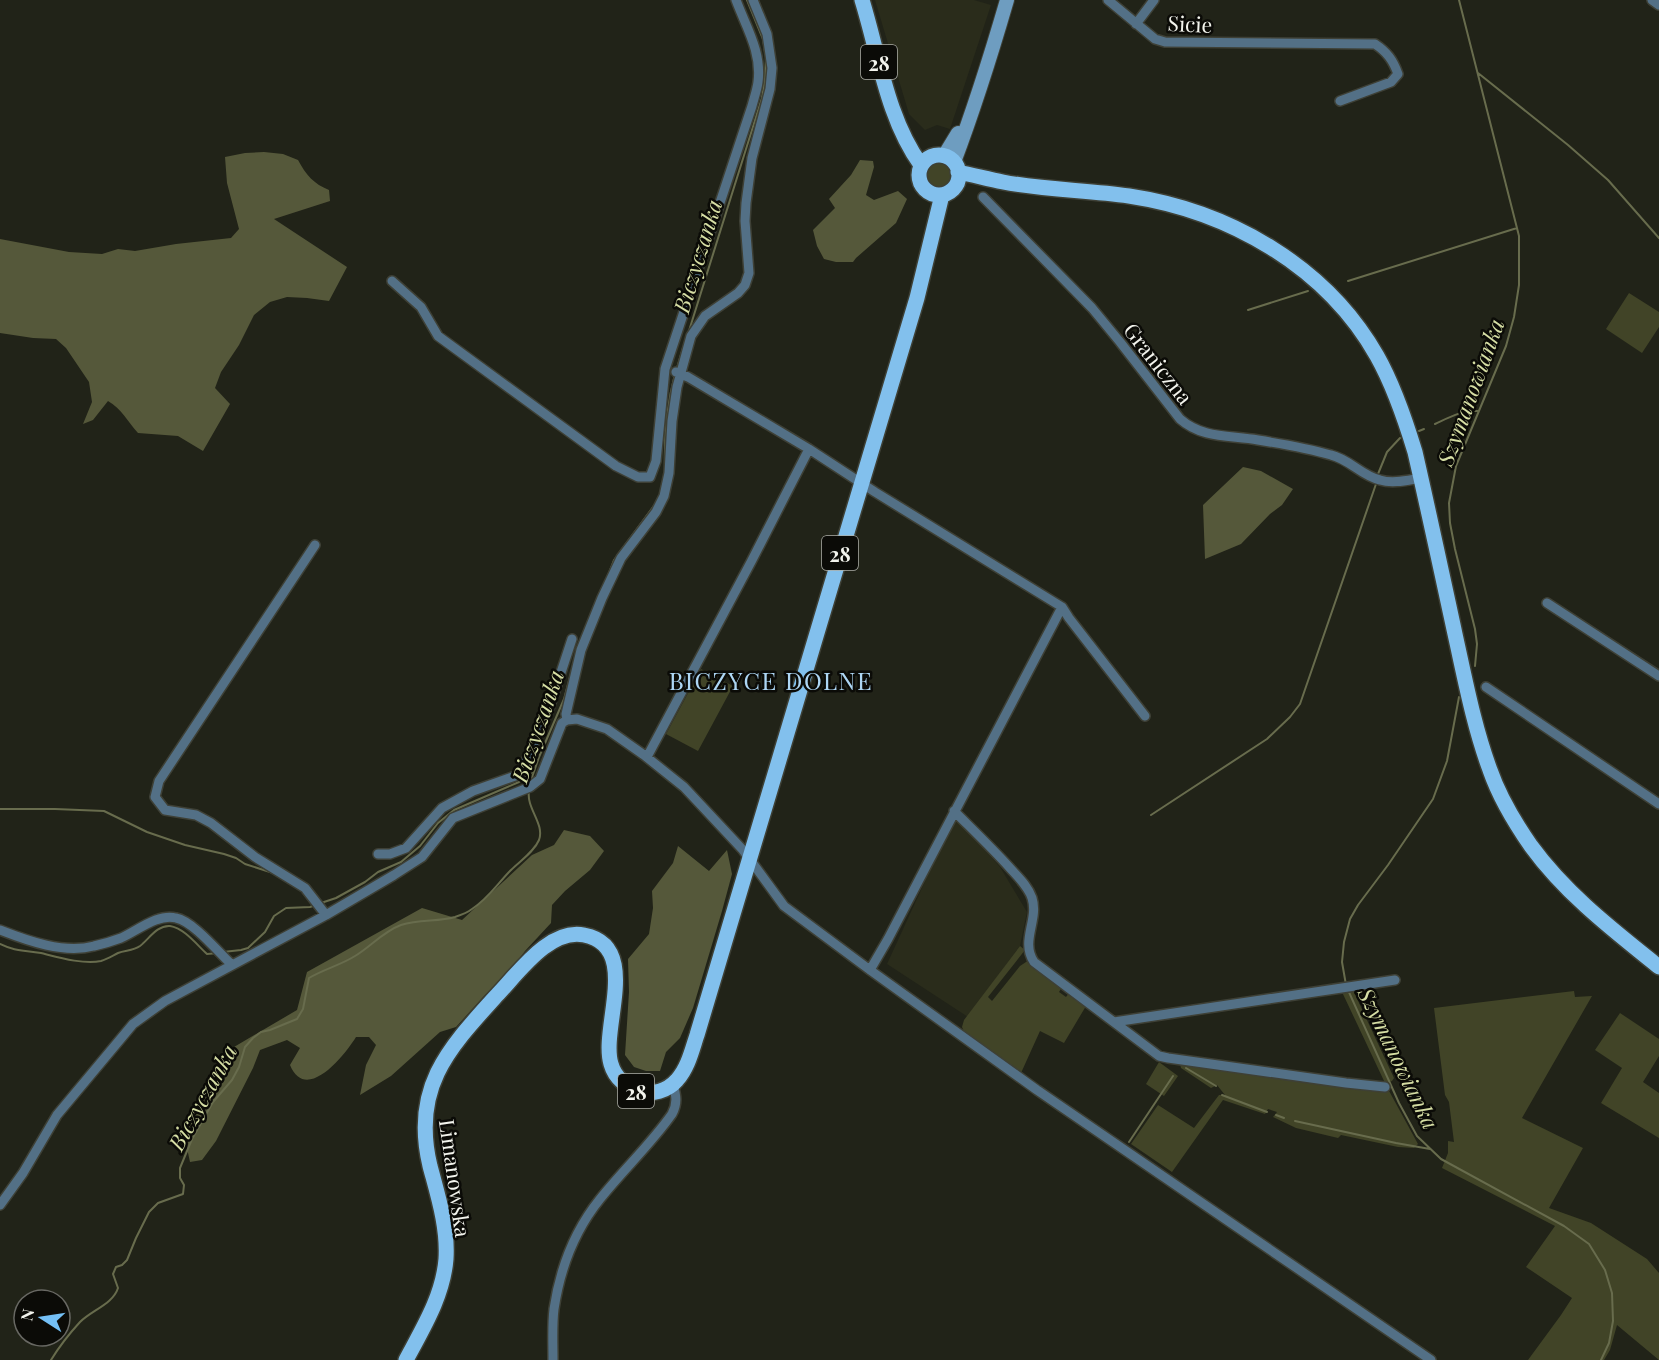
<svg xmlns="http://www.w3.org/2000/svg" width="1659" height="1360" font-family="'Playfair Display',serif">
	<rect width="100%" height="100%" fill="#212318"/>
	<path fill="#2a2c1b" d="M875,0H974L991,5L950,129L937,125L925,130L909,114Z
		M955,816L1000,867L1027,912L1020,946L968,1017L887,964Z"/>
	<path fill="#414427" d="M926 175a13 13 0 1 1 26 0a13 13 0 1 1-26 0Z
		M1629,293L1659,312V327L1642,353L1606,329Z
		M701,669L733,686L698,751L666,734Z
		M1020,946L1025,950L988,997L992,1001L1020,966L1029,960L1062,987L1059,992L1066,997L1069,993L1086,1006L1064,1043L1040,1031L1021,1073L965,1034L962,1027L964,1020Z
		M1353,990L1394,1078L1392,1081L1385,1083L1342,992Z
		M1574,991L1575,997L1592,996L1522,1118L1583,1148L1549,1208L1591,1223L1647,1259L1659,1273V1360L1617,1325L1610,1350L1604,1360H1528L1561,1315L1572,1298L1526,1267L1555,1226L1442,1168L1448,1153V1141L1454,1142L1449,1102L1445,1095L1434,1008Z
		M1620,1013L1659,1039V1056L1643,1082L1659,1093V1138L1601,1103L1622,1068L1595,1050Z
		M1159,1062L1178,1076L1164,1096L1146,1084Z
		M1180,1064L1388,1089L1418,1144L1414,1148L1398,1147L1341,1135L1338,1138L1296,1128L1273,1117L1277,1112L1268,1109L1265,1114L1223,1100L1172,1172L1131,1144L1158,1105L1194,1128L1219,1095H1225L1217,1085L1211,1088L1181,1068Z"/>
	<path fill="#55583a" d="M264,152L283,154L298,160C306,175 314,184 329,190L330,201L274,219L347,267L329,301L307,298L287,297L270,302L254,315L239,345L221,372L215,388L230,404L203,451L178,436L138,433C127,421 122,409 108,401L93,420L83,424L92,402L89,382L66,348L56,339L33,338L0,333V239L69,252L102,254L118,249L135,251L176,244L231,238L239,229L227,183L225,157L245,153Z
		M860,160L873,161L874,167L866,195L874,200L898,191L907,199L896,223L856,258L853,262H836L824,259L817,246L813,230L835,208L829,199L851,175Z
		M1243,467L1261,471L1293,489L1282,505L1270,514L1241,544L1205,559L1203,505Z
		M564,830L590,836L604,851L590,870L565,891L552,905L551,923L525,951L507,975L485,995L456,1027L440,1032L391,1076L360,1095L366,1065L376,1045L369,1037H356C345,1055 306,1104 290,1065L300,1048L287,1040L260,1050L253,1068L216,1141L202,1160L190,1162L185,1139L188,1129L210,1086L230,1064L234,1047L297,1010L307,972L422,908L462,920L532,855L554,845Z
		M678,846L709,871L727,850L732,874L722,911L693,1008L680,1038L666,1052L660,1071H646L634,1067L625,1055L629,992L628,959L649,934L653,908L652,891L673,863Z"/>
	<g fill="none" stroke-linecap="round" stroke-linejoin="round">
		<path stroke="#686c4d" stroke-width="2" d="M747,0L763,39L765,52
			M1459,0L1519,236V285L1514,317L1506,346L1456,466L1449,503L1450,523L1455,549L1475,629L1477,644L1475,666
			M1478,73L1568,145L1608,180L1659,238
			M1348,281L1517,228
			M1248,310L1308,291
			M688,334L762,98L765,79L766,57
			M677,368L683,348
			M1435,424C1450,417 1462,410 1478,411
			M1419,431L1424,429
			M665,469C664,438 667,404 675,374
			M1378,474L1387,452L1400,438
			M607,578L614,560L656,503
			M530,783L539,757L564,699L572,670
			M0,809H55L104,811L147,832L185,845L224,854L236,858L245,864L273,873
			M1151,815L1267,739L1290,717L1300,704L1376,484
			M321,903L336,898L365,882L378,872L401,862L420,846L438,823L454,810L519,782L532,772
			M0,944C16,952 25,950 41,953C57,957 84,965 101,961C107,959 112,956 118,953C125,950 133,951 140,946C149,939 157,925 170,926C184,928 197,945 207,954L218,953
			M223,952L241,950L248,948L265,932L274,916L286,908L310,907L316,905
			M1346,985L1342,962L1344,942L1350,919L1358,905L1388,865L1433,799L1447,761L1459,697
			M1348,990L1399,1103L1417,1136L1441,1159L1564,1226L1589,1244L1605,1270L1612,1293L1613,1321L1609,1343L1601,1360
			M1186,1068L1216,1086
			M1222,1095L1267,1112
			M1276,1115L1284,1118
			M1295,1121L1396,1143L1430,1149
			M1129,1142L1173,1076
			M51,1360C59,1347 69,1334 80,1322C92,1310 113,1304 118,1288L113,1274L116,1267L122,1265L127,1260L136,1238L149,1212L158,1203L183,1194L184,1185L180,1178V1168L192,1139L213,1102L232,1080L239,1067L245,1047L253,1038L261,1032L270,1030L297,1019L303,1009L309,978C324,969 341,965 355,956C370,947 384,931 401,925C420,919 438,922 455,917C461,915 467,913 472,909C488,899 498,883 511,870C520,861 534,852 539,840C545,824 526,808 529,791"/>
		<defs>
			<path id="street" d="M1108,0L1155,39L1165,42L1375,44C1387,52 1393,60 1398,74L1391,82L1340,101
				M1652,0L1659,5
				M1136,24L1154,0
				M983,197L1092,308L1120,342L1180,419C1203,439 1230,435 1258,440C1283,444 1307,448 1331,455C1349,459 1362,476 1380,480C1393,484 1408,480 1421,478
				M392,281L421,307L438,336L616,466L638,477H650L656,461L665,369L752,106C754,98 757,90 758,82C762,52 746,27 736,0
				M676,372L688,377L809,449L875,492L1062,607L1069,618L1145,716
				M315,545L159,781L155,797L165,810L196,815L211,823L255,857L305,888L326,915
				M1547,603L1659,676
				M1486,687L1659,804
				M567,720L566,714L581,650L602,598L621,558L656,512L664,496L669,473L672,421L677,387L691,336L705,316L738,293L745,285L749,273L745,221L746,203L752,158L770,89L772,68L767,34L753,0
				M647,757L751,562L809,449
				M954,811C973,830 992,848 1010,868C1018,877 1028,886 1032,898C1039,920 1020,941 1034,962L1159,1056L1168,1058L1346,1083L1385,1087
				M378,854H390L406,848L442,808L473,791L518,775L522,770L549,709L572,639
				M0,930C28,941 64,954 94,946C103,944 113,941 121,938C137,931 158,913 176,918C193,921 219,953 232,965
				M870,970L888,939L1062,607
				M1114,1022L1395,980
				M0,1205L23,1173L57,1115L133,1024L165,1001L326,915L394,875L422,857L453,818L530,787L540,779L562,723L567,720L577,719L607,729L644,755L684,787L743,850L784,906L870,970L1037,1090L1431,1360
				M553,1360C553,1343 552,1325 554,1309C560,1269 575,1230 600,1199C623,1170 651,1144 672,1114C678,1103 676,1095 673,1084"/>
			<path id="secondary" d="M944,156L958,133
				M954,162C974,109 991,55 1007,0"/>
			<path id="primary" d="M862,0C879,55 887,118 921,165
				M919 175a20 20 0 1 1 40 0a20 20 0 1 1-40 0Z
				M958,172C973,175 988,179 1003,182C1044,190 1087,190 1129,196C1229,211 1326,266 1377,356C1394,386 1405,419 1415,452C1429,513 1442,574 1455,634C1465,679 1474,727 1490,770C1499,796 1515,823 1531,846C1566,894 1613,930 1659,967
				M406,1360C423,1328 443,1296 446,1259C448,1227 438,1196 430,1166C411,1087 449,1048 498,994C519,972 550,928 584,935C642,946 600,1028 611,1064C619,1092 657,1103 677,1080C688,1068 692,1050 697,1035L917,298L942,195"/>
		</defs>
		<use href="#street" stroke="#3e4036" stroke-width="12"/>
		<use href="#secondary" stroke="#3e4036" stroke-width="16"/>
		<use href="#primary" stroke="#3e4036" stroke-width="18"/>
		<use href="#street" stroke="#537086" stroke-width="9"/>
		<use href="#secondary" stroke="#6e9dc0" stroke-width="14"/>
		<use href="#primary" stroke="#82c0ed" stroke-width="15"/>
	</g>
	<g text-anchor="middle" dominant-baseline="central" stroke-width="5" stroke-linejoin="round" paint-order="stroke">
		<g fill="#0b0b07" stroke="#adaea8" stroke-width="1.5">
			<rect x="861" y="45" width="36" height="34" rx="4.5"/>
			<rect x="822" y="536" width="36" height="34" rx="4.5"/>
			<rect x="618" y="1074" width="36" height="34" rx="4.5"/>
		</g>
		<g font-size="20" font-weight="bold" fill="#f3f4ed">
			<text x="879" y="62">28</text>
			<text x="840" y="553">28</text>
			<text x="636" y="1091">28</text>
		</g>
		<g font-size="21" fill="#f3f4ed" stroke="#0b0b07">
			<text transform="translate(1190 23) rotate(3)">Sicie</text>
			<text transform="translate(1159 363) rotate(52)">Graniczna</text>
			<text transform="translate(456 1178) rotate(82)">Limanowska</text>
		</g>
		<g font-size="22" font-style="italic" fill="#d6dea4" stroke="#0b0b07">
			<text transform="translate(697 256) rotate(-73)">Biczyczanka</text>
			<text transform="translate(1470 392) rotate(-70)">Szymanowianka</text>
			<text transform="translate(537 726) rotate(-71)">Biczyczanka</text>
			<text transform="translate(1399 1058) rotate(64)">Szymanowianka</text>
			<text transform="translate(202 1097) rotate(-61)">Biczyczanka</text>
		</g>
		<g font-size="24" letter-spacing="1.5" fill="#add6f4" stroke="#0b0b07">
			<text x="771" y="680">BICZYCE DOLNE</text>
		</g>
	</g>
	<g transform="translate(42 1318) rotate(282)"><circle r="28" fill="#0b0b07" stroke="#686863" stroke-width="1.5"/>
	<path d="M0-4.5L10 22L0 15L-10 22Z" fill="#74c0f6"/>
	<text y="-9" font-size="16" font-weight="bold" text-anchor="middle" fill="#f3f4ed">N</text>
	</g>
</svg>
